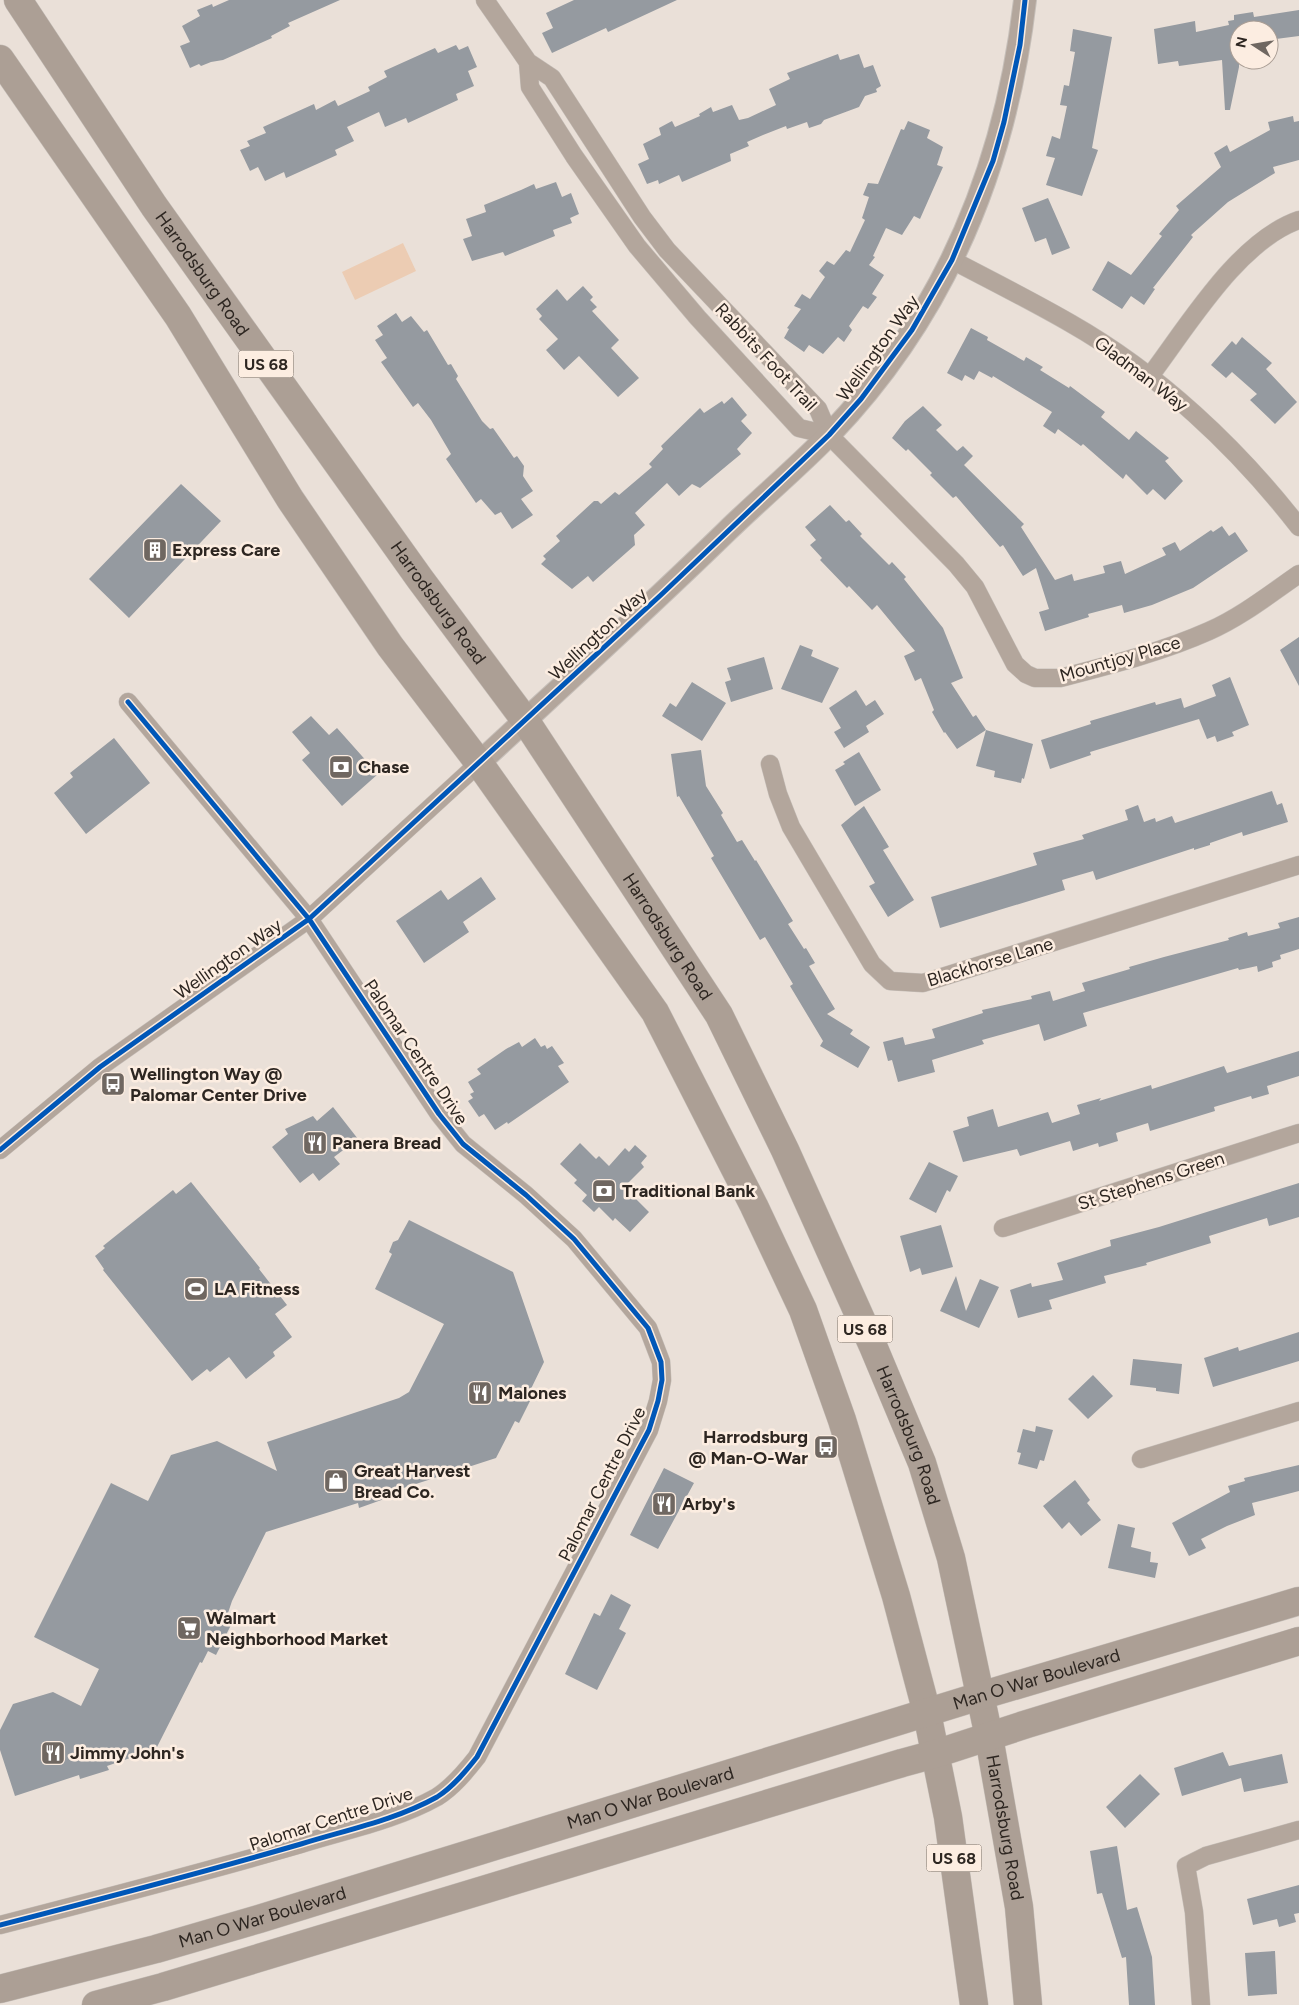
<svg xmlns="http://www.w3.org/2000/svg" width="1299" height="2005" font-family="Figtree,sans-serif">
	<rect width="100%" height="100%" fill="#eae0d8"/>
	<path fill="#ecccb3" d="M403,243L416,271L355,300L342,272Z"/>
	<path fill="#959aa0" d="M229,0H340L288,23L290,26L271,36L272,38L223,60L211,62L201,66L199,64L190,68L180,46L190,42L182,26L200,16L197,10L212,4L213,7Z
		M574,0H677L608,32L606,28L552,53L542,33L553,28L546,13Z
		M1299,10V36L1269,40V30H1239V67L1230,110H1225L1222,60L1179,66L1178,61L1158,64L1154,29L1195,21L1196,32L1229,25L1228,21L1234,20V15L1253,12L1254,17Z
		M1073,29L1112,37L1092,148L1098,150L1082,196L1046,185L1055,158L1046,156L1052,136L1060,139L1067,106L1060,105L1064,85L1069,86L1075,52L1070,51Z
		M456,45L459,50L468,46L477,67L468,71L474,86L456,94L458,100L408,123L406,118L385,127L379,112L347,127L354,141L335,150L337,155L286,178L284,172L265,181L258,167L250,171L240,150L250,146L247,141L266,133L263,127L314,104L316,110L335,100L338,106L370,91L368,87L387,77L384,71L435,48L438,53Z
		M838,54L840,60L859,54L864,68L873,65L881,86L876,89L877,92L865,96L859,107L824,120L821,124L809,128L807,122L787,129L786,126L763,135L747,142L749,146L730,154L731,161L682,182L679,175L659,184L658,180L647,184L638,164L649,159L643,144L661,135L659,128L672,121L675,127L700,116L699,114L711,107L713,112L732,105L739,120L748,118L776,105L769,89L790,79L787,73Z
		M1293,116L1294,122L1299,121V160L1273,167L1275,173L1228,202L1191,235L1193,237L1153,288L1155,289L1144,305L1131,296L1122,309L1092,290L1108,261L1131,275L1162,236L1159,234L1179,210L1176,206L1221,167L1214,153L1227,145L1230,152L1270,130L1268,122Z
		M908,121L930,130L927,138L943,147L937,165L943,167L920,219L914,216L902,235L886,228L873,256L875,257L869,265L884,275L872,294L877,297L868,309L863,306L849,326L852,330L844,342L838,337L823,354L809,345L804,352L784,338L789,329L787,328L801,309L794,306L802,294L810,299L825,277L819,271L827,261L834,265L846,250L850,252L865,220L862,218L869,197L863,195L868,183L878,184L901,129L904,130Z
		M556,182L562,197L571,193L579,214L570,218L572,223L553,230L555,236L505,256L503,252L472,261L463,239L472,236L466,219L486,212L484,205L521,190L534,184L536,189Z
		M1048,198L1070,248L1052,255L1046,238L1035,242L1022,208Z
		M583,286L593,297L590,300L597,307L592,311L619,340L611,348L639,378L618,397L579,356L564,370L546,350L558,339L539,319L542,316L536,309L557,289L567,301Z
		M396,313L402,322L411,316L424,332L427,330L448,365L451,364L458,376L456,379L482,421L490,429L493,428L514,458L517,456L524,466L523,476L533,491L521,499L533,515L512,529L501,512L495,515L481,499L476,503L446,459L451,454L431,420L418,403L413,407L381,362L387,358L375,340L383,335L377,326Z
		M971,328L988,337L987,340L1024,361L1026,357L1043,367L1040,370L1069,388L1070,386L1105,412L1101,417L1129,440L1136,431L1169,458L1165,461L1183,481L1165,500L1153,489L1147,495L1126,474L1123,479L1083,444L1081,446L1058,429L1055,434L1043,426L1052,412L993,376L992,378L979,371L974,380L965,375L962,381L947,373Z
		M1242,337L1272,363L1266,369L1297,402L1275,424L1250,400L1257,394L1232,372L1226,378L1211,365L1232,341L1236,345Z
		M732,397L747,415L741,421L752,433L737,449L741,454L730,463L700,488L692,484L679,496L667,483L635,513L645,525L634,535L635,545L593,582L588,576L572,589L541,564L546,559L543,556L560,541L556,536L594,501H598L601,504L615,492L619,495L652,467L649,464L663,449L661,446L700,408L704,413L722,401L724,404Z
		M923,406L942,425L936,430L957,451L963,446L973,456L964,465L1024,524L1021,527L1055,580L1072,574L1074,581L1105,573L1103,566L1121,561L1125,574L1166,555L1162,548L1175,542L1180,551L1211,530L1213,532L1222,526L1229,536L1235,532L1248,551L1193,588L1152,605L1124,613L1122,605L1088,614L1089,617L1045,631L1039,612L1049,609L1036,568L1023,576L1003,545L1000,547L956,496L953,498L930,475L932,473L908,449L906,451L892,438L905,421Z
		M181,484L221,521L129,618L89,579Z
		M830,505L846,522L849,520L862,534L860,536L889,565L892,562L906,577L904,579L943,628L963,678L951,683L973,717L976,715L986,730L957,749L945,732L944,733L932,712L934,710L921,678L915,681L904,656L915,651L877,605L872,610L849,586L847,588L820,560L822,558L810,545L816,540L805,527Z
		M1299,637V686L1280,650Z
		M800,645L813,650L811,656L839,668L822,703L781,689Z
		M764,657L773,689L731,702L725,682L731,680L727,668Z
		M1230,677L1249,725L1232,732L1234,736L1217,742L1215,736L1207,739L1199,719L1090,752L1091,755L1050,769L1041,740L1091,724L1090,721L1155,702L1156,705L1181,698L1184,708L1216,696L1212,685Z
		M692,682L726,703L702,741L662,716L670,703L676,707Z
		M856,690L866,706L875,700L884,714L866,726L869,732L844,748L834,732L841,728L829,708Z
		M311,716L329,735L337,728L378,774L342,806L302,760L310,753L292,732Z
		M986,730L1033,744L1024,779L1022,778L1021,783L994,777L995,771L976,766Z
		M114,738L150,783L86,834L54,793L73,777L70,773Z
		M701,750L706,786L723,813L721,815L737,842L742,840L755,861L756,860L793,921L788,924L804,949L806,948L815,963L809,966L835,1009L827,1014L853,1030L850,1034L870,1047L858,1068L820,1046L823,1041L790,986L793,984L765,937L760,940L711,858L714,856L679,796L677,797L671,754Z
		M859,752L881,790L855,806L835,770L845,764L843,762Z
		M1272,791L1277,805L1282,803L1288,822L1243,836L1242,832L1210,843V845L1194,850V848L1096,880L1093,871L1062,880L1065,890L940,928L931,897L1037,865L1033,853L1084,839L1082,835L1128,820L1125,810L1138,805L1144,822L1155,818L1156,822L1172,816L1175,823Z
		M864,806L889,847L883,850L914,900L888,917L869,886L875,883L841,825Z
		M481,877L496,899L463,922L469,932L424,963L396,921L441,890L448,900Z
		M1299,917V949L1280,955L1281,959L1272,962L1273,967L1258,972L1257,966L1239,970L1238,968L1083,1013L1087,1026L1044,1041L1039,1024L982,1040L984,1044L932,1060L935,1072L898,1082L892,1060L888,1061L883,1042L903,1037L905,1045L935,1038L932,1029L983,1013L982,1010L1032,999L1031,996L1050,991L1053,1001L1085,991L1082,983L1130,969L1129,967L1164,957L1229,940L1228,938L1247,932L1248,936L1280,928L1278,923Z
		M535,1038L541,1047L545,1045L547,1049L552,1046L564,1063L558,1066L569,1082L508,1124L507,1122L495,1130L484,1114L479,1117L468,1101L473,1098L470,1094L474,1092L468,1082L481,1074L477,1069L506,1049L519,1042L522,1047Z
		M1299,1051V1076L1267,1086L1269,1094L1252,1099L1251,1096L1214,1107L1215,1111L1150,1131L1148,1123L1116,1133L1118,1141L1099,1147L1098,1143L1073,1151L1070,1141L1020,1156L1017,1149L963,1162L953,1131L969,1126L967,1117L993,1109L998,1127L1048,1112L1052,1123L1080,1114L1077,1105L1101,1098L1099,1101L1151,1085L1152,1089L1224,1066L1227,1073Z
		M333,1107L358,1139L334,1157L340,1164L319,1181L313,1173L300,1183L272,1147L288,1134L285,1129L313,1116L317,1121Z
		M580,1143L596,1159L599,1156L609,1166L625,1148L629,1152L635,1145L647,1156L641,1163L644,1167L627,1184L637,1194L634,1197L649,1212L630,1232L615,1218L613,1221L599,1207L594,1212L582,1201L587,1195L574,1183L577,1180L560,1164Z
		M929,1162L958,1176L950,1192L947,1190L936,1213L909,1199Z
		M191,1182L260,1268L259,1269L287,1305L275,1314L292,1337L273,1352L275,1356L246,1379L229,1357L210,1372L207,1369L192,1381L103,1270L104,1269L95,1256L105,1248L103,1246L173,1190L176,1194Z
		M1299,1183V1217L1269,1226L1267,1218L1209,1236L1211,1243L1146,1263L1147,1265L1104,1276L1106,1283L1049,1300L1052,1309L1018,1318L1010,1290L1031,1283L1032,1287L1063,1280L1057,1263L1111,1246L1110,1240L1159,1227Z
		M409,1220L513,1272L544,1362L528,1395L532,1397L519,1423L515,1421L496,1458L385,1494L387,1498L359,1508L358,1503L266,1532L232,1601L228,1613L235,1617L216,1655L208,1651L202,1663L200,1662L156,1749L107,1766L109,1770L80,1779L79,1775L15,1796L0,1750V1730L13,1704L53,1692L81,1706L99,1669L34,1637L111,1483L148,1501L171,1455L217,1441L277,1471L267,1442L399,1398L409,1392L444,1324L375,1289L392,1254L389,1252L393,1242L398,1240Z
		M941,1225L953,1267L922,1275L920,1268L910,1272L900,1236Z
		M956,1276L966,1311L980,1279L999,1287L979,1328L940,1311Z
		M1299,1332V1361L1213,1387L1204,1358L1238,1347L1239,1351Z
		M1133,1359L1182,1364L1179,1394L1156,1391V1388L1130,1385Z
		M1093,1375L1113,1396L1088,1419L1068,1399Z
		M1036,1426L1053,1430L1044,1461L1040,1460L1037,1469L1018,1464L1021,1453L1017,1452L1023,1429L1035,1432Z
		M1299,1465V1491L1252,1503L1255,1515L1227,1526L1201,1539L1206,1548L1189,1556L1172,1523L1230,1492L1228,1486L1245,1481L1244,1478Z
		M664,1468L694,1483L658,1549L630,1535Z
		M1075,1480L1090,1500L1087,1503L1101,1520L1081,1536L1069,1522L1062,1529L1043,1506Z
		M1118,1524L1135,1528L1131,1547L1151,1552L1150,1562L1158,1563L1155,1578L1108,1568Z
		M611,1594L631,1605L619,1629L626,1633L597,1690L565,1674L594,1613L600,1616Z
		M1223,1752L1229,1766L1282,1754L1288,1783L1244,1792L1241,1778L1182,1796L1174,1768Z
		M1140,1774L1160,1794L1125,1828L1106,1807Z
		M1117,1846L1127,1910L1137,1907L1152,1957L1155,2005H1129L1126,1957L1122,1958L1102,1893L1097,1894L1090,1851Z
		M1299,1885V1913L1294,1914L1296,1922L1279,1927L1277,1919L1253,1925L1247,1899Z
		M1275,1951L1277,1994L1248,1996L1245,1953Z"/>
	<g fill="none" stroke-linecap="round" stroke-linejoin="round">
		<defs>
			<path id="minor" d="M485,0L528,62
				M952,260C992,281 1032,301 1070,323C1158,373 1237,447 1299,527
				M1150,376C1188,326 1238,241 1299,220
				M829,435L799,428L698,318L637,246L574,156L530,87L528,62L552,78L642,217L667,250L818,409L829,435L956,564L975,587L1015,664L1026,674L1035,678H1060C1110,665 1162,652 1209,631C1241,617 1270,594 1299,574
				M770,764L778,794L791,827L872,964L890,981L923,983L1299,865
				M0,1150L100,1067L309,919L479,763
				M1003,1228L1299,1133
				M1141,1459L1299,1411
				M0,1925C101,1899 201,1873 301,1844C346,1830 396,1820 437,1797C453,1787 466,1771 477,1757L649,1430L658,1401L662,1380L661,1362L648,1328L574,1239L526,1195L463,1144L439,1114L309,919L128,702
				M1201,2005L1194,1912L1186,1866L1206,1856L1299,1830"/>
			<path id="tertiary" d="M479,763C562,686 646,610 727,531C761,498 797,468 830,434C946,313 1006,165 1025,0"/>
			<g id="primary">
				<path id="s1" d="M18,0L154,206L420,579L525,720L719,1015L785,1150L873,1346L922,1463L951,1558L989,1737L1019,1907L1028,2005"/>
				<path d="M0,59L178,316L290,499L390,646L479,763L655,1012L754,1206L803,1310L842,1420L896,1596L927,1713L948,1817L974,2005"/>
				<path id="s2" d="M0,1989L156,1949L259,1919L980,1696L1299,1601"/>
				<path d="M96,2005L163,1987L902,1763L935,1754L1027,1724L1299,1641"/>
			</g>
		</defs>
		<use href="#minor" stroke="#c6bfb9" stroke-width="19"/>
		<use href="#tertiary" stroke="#c6bfb9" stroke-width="24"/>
		<use href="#primary" stroke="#c6bfb9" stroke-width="29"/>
		<use href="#minor" stroke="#b3a69c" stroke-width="18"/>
		<use href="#tertiary" stroke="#b3a69c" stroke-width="22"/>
		<use href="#primary" stroke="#ac9f95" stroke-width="28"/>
		<defs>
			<path id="cycleway" d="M0,1150L100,1067L309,919L663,593L829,435L861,399L912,330L952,260L993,161L1004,122L1020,45L1025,0
				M0,1925C101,1899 201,1873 301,1844C346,1830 396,1820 437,1797C453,1787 466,1771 477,1757L649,1430L658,1401L662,1380L661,1362L648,1328L574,1239L526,1195L463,1144L439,1114L309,919L128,702"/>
		</defs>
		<use href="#cycleway" stroke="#fcede1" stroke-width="8"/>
		<use href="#cycleway" stroke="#0057b8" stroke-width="5"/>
	</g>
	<defs>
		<symbol id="building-square" viewBox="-11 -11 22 22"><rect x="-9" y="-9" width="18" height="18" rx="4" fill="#6f6761" stroke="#fcede1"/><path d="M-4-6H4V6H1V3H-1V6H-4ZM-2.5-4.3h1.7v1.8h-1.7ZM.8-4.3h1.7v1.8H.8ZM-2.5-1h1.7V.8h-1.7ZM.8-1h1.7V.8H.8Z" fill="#fff"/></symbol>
		<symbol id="bank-square" viewBox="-11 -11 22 22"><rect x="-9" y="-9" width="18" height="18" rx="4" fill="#6f6761" stroke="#fcede1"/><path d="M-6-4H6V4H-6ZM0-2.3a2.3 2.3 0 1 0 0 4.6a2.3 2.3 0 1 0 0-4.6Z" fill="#fff"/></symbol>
		<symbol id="bus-square" viewBox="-11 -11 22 22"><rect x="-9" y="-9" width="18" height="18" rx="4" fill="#6f6761" stroke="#fcede1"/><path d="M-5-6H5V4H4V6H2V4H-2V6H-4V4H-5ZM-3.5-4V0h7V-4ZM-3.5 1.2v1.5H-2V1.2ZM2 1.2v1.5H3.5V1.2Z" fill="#fff"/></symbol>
		<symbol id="restaurant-square" viewBox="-11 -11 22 22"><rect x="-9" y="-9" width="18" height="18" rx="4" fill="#6f6761" stroke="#fcede1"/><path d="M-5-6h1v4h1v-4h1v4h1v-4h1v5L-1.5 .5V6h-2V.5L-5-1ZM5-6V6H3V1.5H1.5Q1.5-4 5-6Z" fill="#fff"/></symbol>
		<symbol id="stadium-square" viewBox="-11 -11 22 22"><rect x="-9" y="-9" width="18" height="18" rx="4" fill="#6f6761" stroke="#fcede1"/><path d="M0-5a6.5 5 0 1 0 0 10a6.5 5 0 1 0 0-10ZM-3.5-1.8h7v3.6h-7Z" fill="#fff"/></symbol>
		<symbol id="shop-square" viewBox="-11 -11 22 22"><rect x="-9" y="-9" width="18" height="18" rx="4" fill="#6f6761" stroke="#fcede1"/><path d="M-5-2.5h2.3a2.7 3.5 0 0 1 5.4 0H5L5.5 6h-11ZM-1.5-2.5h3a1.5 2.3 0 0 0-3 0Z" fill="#fff"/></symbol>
		<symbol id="supermarket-square" viewBox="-11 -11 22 22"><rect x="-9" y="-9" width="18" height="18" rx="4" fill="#6f6761" stroke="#fcede1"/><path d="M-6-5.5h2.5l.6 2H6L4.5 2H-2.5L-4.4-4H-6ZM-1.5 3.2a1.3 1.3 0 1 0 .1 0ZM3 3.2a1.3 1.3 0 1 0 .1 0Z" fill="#fff"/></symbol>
	</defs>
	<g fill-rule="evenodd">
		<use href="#building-square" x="141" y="536" width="28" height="28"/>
		<use href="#bank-square" x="327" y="753" width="28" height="28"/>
		<use href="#bus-square" x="99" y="1070" width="28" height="28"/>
		<use href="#restaurant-square" x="301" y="1129" width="28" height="28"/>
		<use href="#bank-square" x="590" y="1177" width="28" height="28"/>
		<use href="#stadium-square" x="182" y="1275" width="28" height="28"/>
		<use href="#restaurant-square" x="466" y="1379" width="28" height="28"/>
		<use href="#bus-square" x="812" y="1433" width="28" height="28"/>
		<use href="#shop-square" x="322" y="1467" width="28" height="28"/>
		<use href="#restaurant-square" x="650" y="1490" width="28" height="28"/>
		<use href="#supermarket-square" x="175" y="1614" width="28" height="28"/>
		<use href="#restaurant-square" x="39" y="1739" width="28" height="28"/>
	</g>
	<g text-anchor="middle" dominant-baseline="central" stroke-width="5" stroke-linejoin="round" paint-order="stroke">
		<g fill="#fcede1" stroke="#6b625b" stroke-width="1">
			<rect x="238.5" y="350.5" width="55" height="27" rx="4"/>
			<rect x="837.5" y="1315.5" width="55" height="27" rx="4"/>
			<rect x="926.5" y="1844.5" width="55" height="27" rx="4"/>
		</g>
		<g font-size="16" font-weight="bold" fill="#2d2621">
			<text x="266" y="364">US 68</text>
			<text x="865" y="1329">US 68</text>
			<text x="954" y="1858">US 68</text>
		</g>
		<g font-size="18" fill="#2d2621" stroke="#fcede1">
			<text stroke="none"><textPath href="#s1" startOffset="330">Harrodsburg Road</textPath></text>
			<text transform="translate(878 348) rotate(-54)">Wellington Way</text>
			<text transform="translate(766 357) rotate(47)">Rabbits Foot Trail</text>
			<text transform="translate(1141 374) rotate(37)">Gladman Way</text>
			<text stroke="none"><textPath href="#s1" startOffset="735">Harrodsburg Road</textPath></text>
			<text transform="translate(598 634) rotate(-43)">Wellington Way</text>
			<text transform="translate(1120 659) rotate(-16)">Mountjoy Place</text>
			<text stroke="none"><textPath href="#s1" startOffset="1140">Harrodsburg Road</textPath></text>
			<text transform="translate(228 959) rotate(-35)">Wellington Way</text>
			<text transform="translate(990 962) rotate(-17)">Blackhorse Lane</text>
			<text transform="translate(416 1052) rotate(56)">Palomar Centre Drive</text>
			<text transform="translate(1151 1181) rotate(-18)">St Stephens Green</text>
			<text stroke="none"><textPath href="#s1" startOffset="1695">Harrodsburg Road</textPath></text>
			<text transform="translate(602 1484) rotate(-63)">Palomar Centre Drive</text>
			<text stroke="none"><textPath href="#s2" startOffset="1082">Man O War Boulevard</textPath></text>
			<text stroke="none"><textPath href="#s2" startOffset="678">Man O War Boulevard</textPath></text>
			<text transform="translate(331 1819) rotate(-18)">Palomar Centre Drive</text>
			<text stroke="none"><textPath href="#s1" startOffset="2100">Harrodsburg Road</textPath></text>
			<text stroke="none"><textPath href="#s2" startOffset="272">Man O War Boulevard</textPath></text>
		</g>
		<g font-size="18" font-weight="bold" fill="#2d2621" stroke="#fcede1" text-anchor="start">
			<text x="172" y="550">Express Care</text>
			<text x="358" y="767">Chase</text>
			<text x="130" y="1074">Wellington Way @<tspan x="130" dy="21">Palomar Center Drive</tspan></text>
			<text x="332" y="1143">Panera Bread</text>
			<text x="622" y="1191">Traditional Bank</text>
			<text x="214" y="1289">LA Fitness</text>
			<text x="498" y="1393">Malones</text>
			<text x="808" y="1437" text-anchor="end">Harrodsburg<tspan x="808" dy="21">@ Man-O-War</tspan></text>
			<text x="354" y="1471">Great Harvest<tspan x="354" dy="21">Bread Co.</tspan></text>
			<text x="682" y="1504">Arby's</text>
			<text x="206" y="1618">Walmart<tspan x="206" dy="21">Neighborhood Market</tspan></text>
			<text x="70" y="1753">Jimmy John's</text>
		</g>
	</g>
	<g transform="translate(1254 45) rotate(282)"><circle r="24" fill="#fcede1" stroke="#a99d94"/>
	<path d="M0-4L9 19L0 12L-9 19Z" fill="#6f6761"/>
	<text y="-8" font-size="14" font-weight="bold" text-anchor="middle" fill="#2d2621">N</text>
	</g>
</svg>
